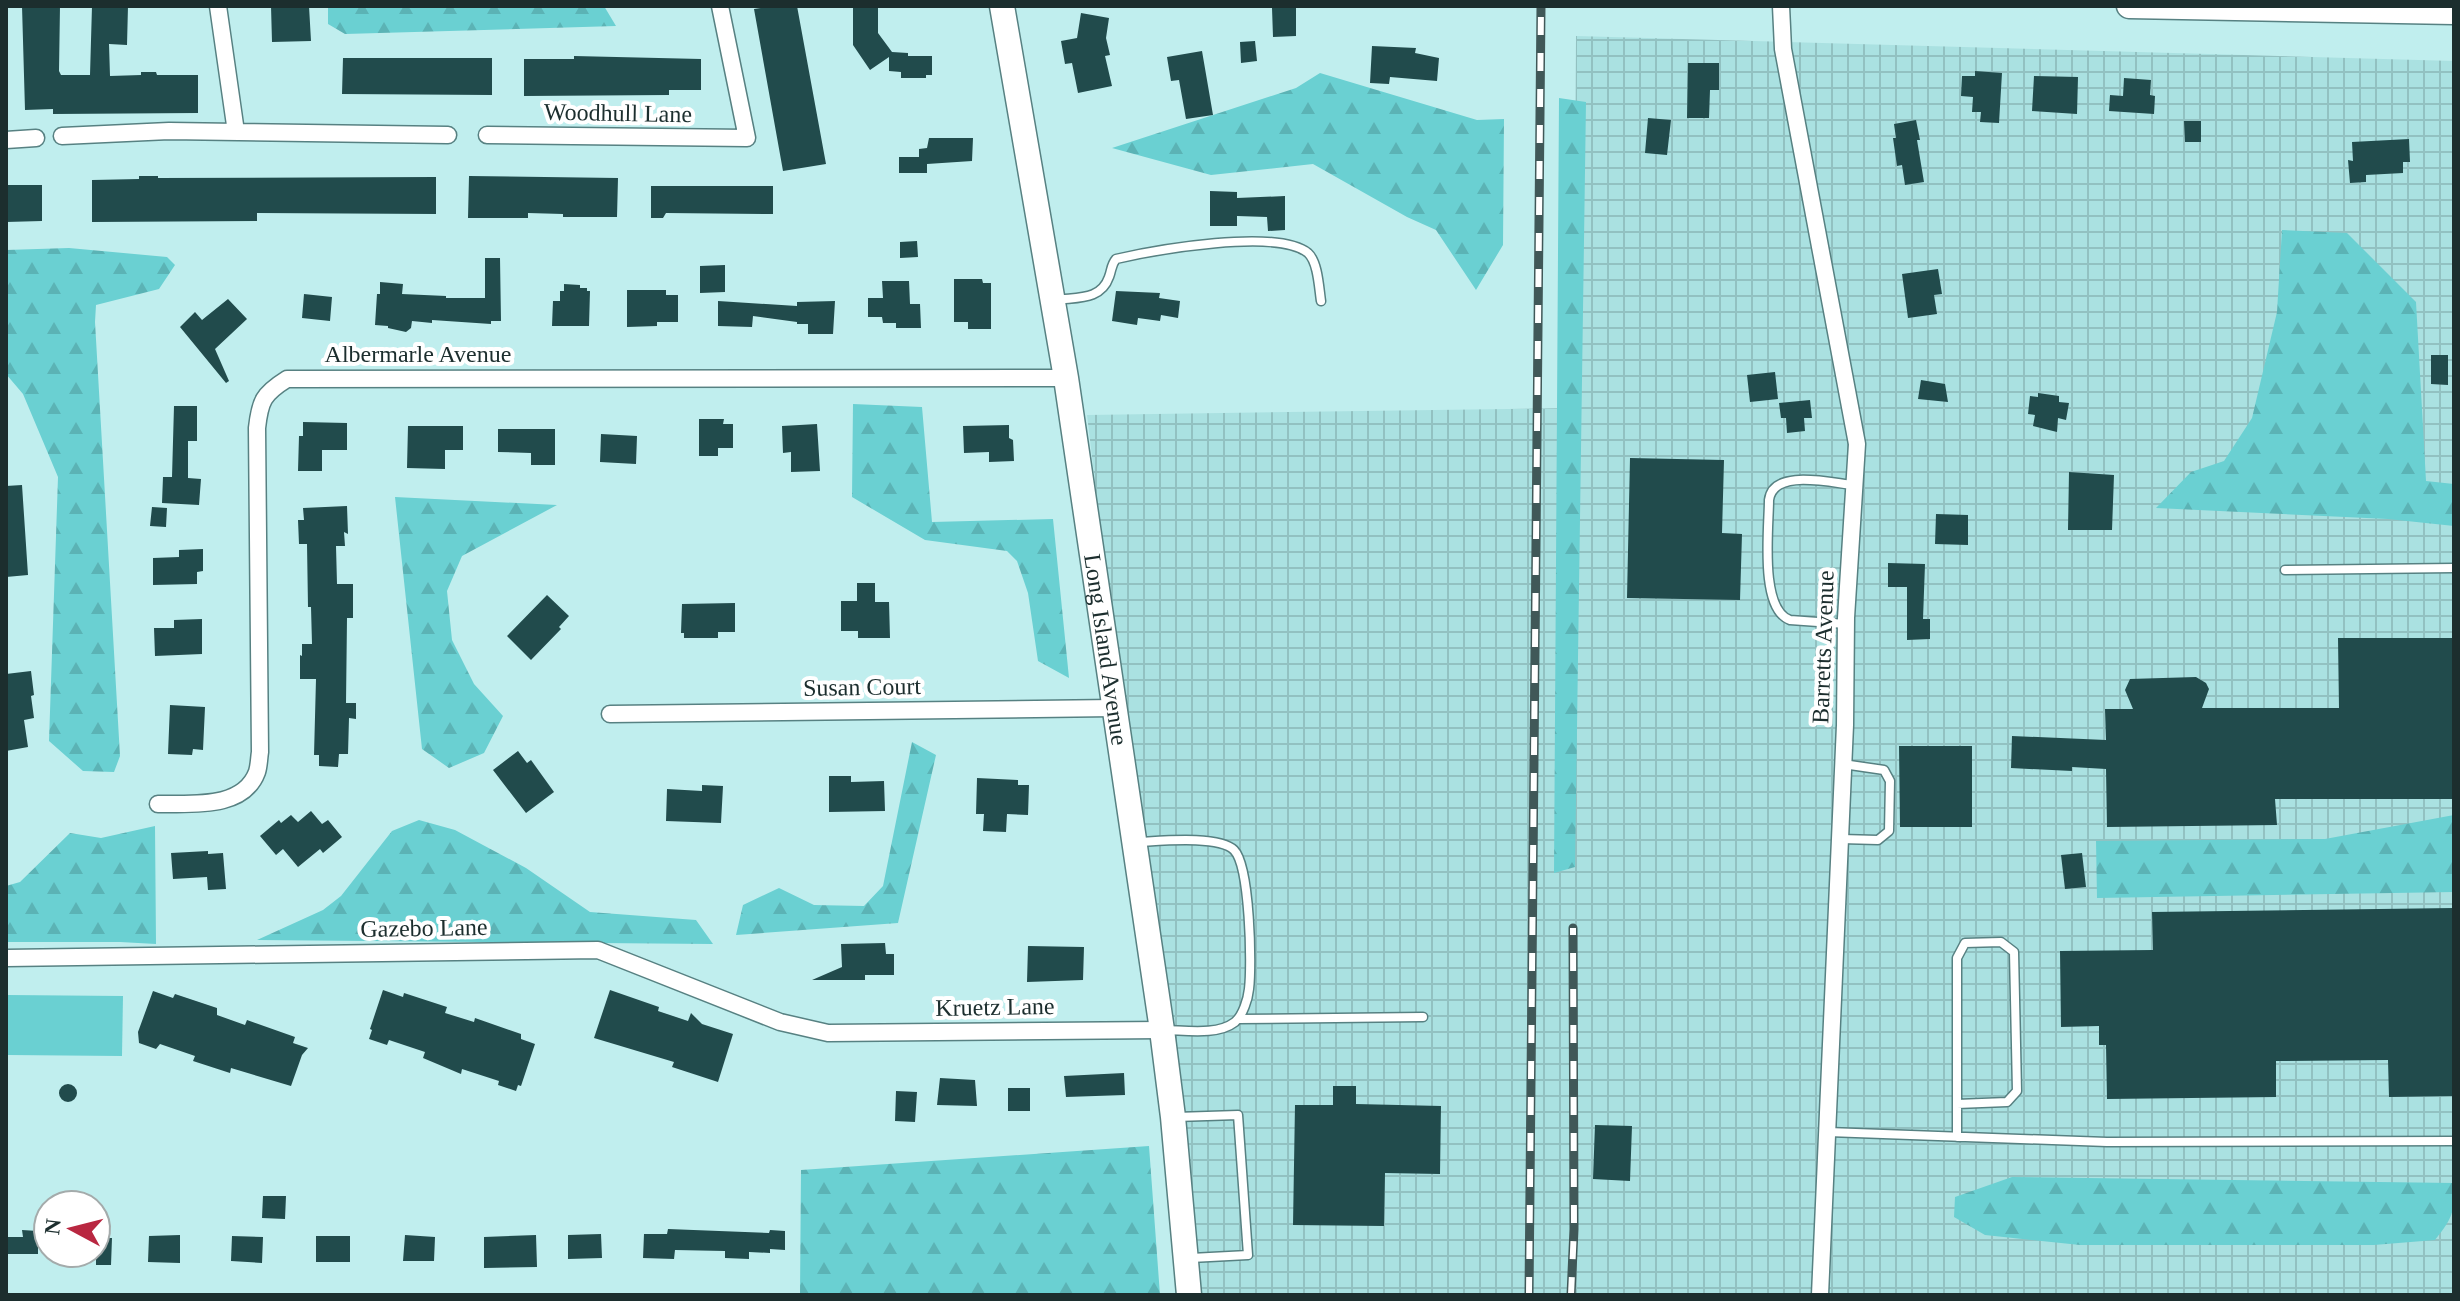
<svg xmlns="http://www.w3.org/2000/svg" width="2460" height="1301" font-family="Georgia,serif">
	<defs>
		<pattern id="industrial-grid" width="8" height="8" patternUnits="userSpaceOnUse" patternTransform="scale(2)"><rect width="8" height="8" fill="#aae1e1"/><path d="M0 4h8M4 0v8" fill="none" stroke="#92c1c1"/></pattern>
		<pattern id="forest-firs" width="22" height="20" patternUnits="userSpaceOnUse" patternTransform="scale(2)"><rect width="22" height="20" fill="#6ad0d2"/><path d="M5 1l3.5 6h-7zM16 11l3.5 6h-7z" fill="#5bb3b5"/></pattern>
	</defs>
	<rect width="100%" height="100%" fill="#c0eeee"/>
	<path fill="url(#industrial-grid)" d="M1576,36L2454,61V1295H1192L1087,415L1574,408Z"/>
	<path fill="url(#forest-firs)" d="M328,6H604L616,26L345,34L328,24Z
		M1320,73L1477,120L1504,119L1503,245L1476,290L1436,230L1407,217L1313,164L1211,175L1112,148L1296,88Z
		M1559,98L1586,102L1575,867L1554,873Z
		M2282,230L2347,233L2416,302L2426,481L2454,484V526L2388,519L2156,508L2191,472L2224,461L2252,418L2277,312Z
		M69,248L167,257L175,265L159,289L96,305L95,322L120,756L114,772L83,771L49,741L58,477L23,394L6,374V250Z
		M853,404L922,407L932,522L1053,519L1069,678L1038,661L1028,593L1017,561L1007,551L925,540L852,497Z
		M395,497L557,505L462,556L447,591L452,640L474,684L503,716L484,753L449,768L422,749Z
		M912,742L936,755L898,923L736,935L743,905L779,888L814,905L864,906L883,886Z
		M2454,815V892L2097,898L2096,841L2325,839Z
		M419,820L455,830L526,868L590,912L696,920L713,944L257,940L323,910L341,896L392,831Z
		M155,826L156,944L120,942H6V886L20,882L70,833L101,838Z
		M1149,1146L1160,1295H800L801,1170Z
		M2012,1177L2454,1183C2454,1213 2454,1216 2435,1240L2374,1245H2080L1985,1235L1954,1217L1955,1197Z"/>
	<path fill="#6ad0d2" d="M8,995L123,996L122,1056L8,1055Z"/>
	<path fill="#214b4c" d="M22,6H60L59,71L61,75H90L92,6H128L127,45L109,44L110,76L141,75V72H156L157,75H198V113L53,114V109L25,110Z
		M271,6H309L311,41L272,42Z
		M773,6H797L826,164L783,171L754,9Z
		M853,6H878V33L892,52L908,53V56H932V75H926V78H901V72L889,71V57L870,70L853,45Z
		M1296,7V36L1273,37L1272,8Z
		M1081,13L1109,18L1106,38L1110,55L1105,56L1112,86L1078,93L1072,63L1065,64L1061,41L1077,38Z
		M1255,41L1257,61L1241,63L1240,42Z
		M1372,46L1416,48L1415,53L1439,58L1437,81L1390,77L1389,84L1370,83Z
		M1202,51L1213,115L1186,119L1179,80L1171,81L1167,57Z
		M574,56L701,59V90H669V95L524,96V59H574Z
		M343,58H492V95L342,94Z
		M1688,63H1719V90H1710L1709,118H1687Z
		M1975,71L2002,73L1999,123L1980,122L1981,112H1972L1973,97L1961,96L1962,76H1975Z
		M2034,76L2078,77L2077,114L2032,111Z
		M2124,78L2151,80L2150,95L2155,96L2154,114L2109,111L2110,95L2123,96Z
		M1648,118L1671,120L1667,155L1645,153Z
		M1916,120L1920,140H1917L1924,182L1905,185L1902,165L1897,166L1893,138H1896L1894,124Z
		M2184,121H2201V142H2185Z
		M929,138H973L972,161L927,164V173H899V157H919V149L927,148Z
		M2409,139L2410,162H2403V173L2366,175V182L2350,183L2348,160L2353,161L2352,142Z
		M139,176H158V178L436,177V214L257,213V221L92,222V180L139,179Z
		M469,176L618,178L617,217H563V214L528,213V218H468Z
		M6,185H42V221L6,222Z
		M651,186H773V214L666,213L663,218H651Z
		M1210,191L1237,192V198L1285,196V230L1268,231L1267,217L1237,216V226H1210Z
		M917,241L918,257L900,258V242Z
		M485,258H500L501,321H491V324L432,320V323L412,321L411,328L406,332L388,328V326L375,325L377,294H380V282L403,284L402,294L446,296V298H485Z
		M725,265V292L700,293V266Z
		M1938,269L1942,294L1934,295L1937,314L1908,318L1902,274Z
		M954,279H982L983,283H991V329H968V322H954Z
		M882,281H909L910,304H920L921,328H896V323H883L882,317H868V298H883Z
		M564,284L580,285V288H587V291H590L589,326H552L553,301H560V291H564Z
		M627,290H666V295H678V322H657V326L627,327Z
		M1116,291L1160,293L1159,298L1180,301L1178,318L1161,315L1160,321L1138,318L1137,325L1112,321Z
		M304,294L332,297L330,321L302,318Z
		M228,299L247,319L215,349L229,381L226,383L180,327L195,312L202,320Z
		M718,301L797,306V302L835,301L833,334H808V324H797V322L753,316L752,327L718,326Z
		M2431,355H2448V385L2431,384Z
		M1775,372L1778,399L1750,402L1747,375Z
		M1921,380L1945,384L1948,402L1918,399Z
		M2038,393L2059,396V402L2069,403L2066,420L2058,418L2057,432L2033,426L2035,415L2028,414L2030,396L2038,397Z
		M1810,400L1812,418H1804L1805,431L1787,433L1786,418H1781L1779,403Z
		M174,406H197V441H188V478L201,479L199,505L162,503L163,477H172Z
		M699,419H724L723,424H733V448H718V456H699Z
		M303,422L347,423V450H322V471H298L299,436H303Z
		M817,424L820,471L791,472V452L783,453L782,426Z
		M1009,425V438L1013,440L1014,461L989,462V452L964,453L963,426Z
		M408,426H463V450H445V469L407,468Z
		M498,429H555V465H531V453L498,452Z
		M601,434L637,436L636,464L600,462Z
		M1630,458L1724,460L1722,533L1742,534L1740,600L1627,598Z
		M2069,472L2114,475L2112,530H2068Z
		M22,485L28,575L6,577V486Z
		M347,506L348,534L344,532L345,546H336L337,584H353V618H347L346,703H356V719L349,718L348,754H339L338,767L319,766V755H314L316,679H300V655L302,656V644H312L311,607H308L307,544H299L298,520H304L303,508Z
		M152,507L167,508L166,527L150,526Z
		M1936,514L1968,515V545L1935,544Z
		M203,549V571L197,572V584L153,585V558L179,557V550Z
		M1888,563L1925,564L1923,619H1930V639L1907,640V587H1888Z
		M857,583H875V602H889L890,638H858V631H841V601H857Z
		M547,595L569,616L559,627L561,629L531,660L507,636Z
		M735,603V632H718V638H684V633H681L682,604Z
		M202,619V654L155,656L154,628H174V620Z
		M2338,638H2454V799H2275L2277,825L2107,827L2106,769L2072,767V771L2011,768L2012,736L2106,740L2105,709H2133L2125,690L2130,679L2196,677L2206,683L2209,689L2202,708H2339Z
		M31,671L34,695L31,696L34,718L24,720L28,747L6,751V674Z
		M170,705L205,707L203,750L193,749L192,755L168,754Z
		M1899,746H1972V827H1900Z
		M518,751L527,763L531,760L554,792L526,813L493,770Z
		M829,776H851V782L884,781L885,811L829,812Z
		M977,778L1018,780V785H1029L1028,815L1007,814L1006,832L983,831L984,814H976Z
		M702,785L723,786L721,823L666,821L667,789L702,791Z
		M311,811L322,824L328,820L342,837L323,853L320,849L298,867L283,849L276,855L260,836L279,820L281,823L291,815L298,822Z
		M208,851V854L223,853L226,889L208,890L207,877L173,879L171,853Z
		M2082,853L2086,887L2065,889L2061,855Z
		M2454,908V1096L2389,1097L2388,1060L2276,1061V1097L2107,1099L2106,1045H2099V1026L2061,1027L2060,951L2153,950L2152,912Z
		M885,943L886,954H894V975H865V980H812L842,967L841,944Z
		M1028,946L1084,947L1083,980L1027,982Z
		M383,990L403,997L404,993L447,1007L445,1013L474,1022L475,1018L521,1034V1039L535,1044L521,1086L518,1085L516,1091L498,1085L499,1081L462,1069L461,1074L423,1058L425,1052L389,1040L387,1045L369,1039L372,1030L370,1029Z
		M610,990L659,1007L658,1011L688,1021L691,1013L702,1024L733,1034L718,1082L672,1067L674,1062L594,1038Z
		M153,991L173,998L175,994L217,1008V1015L245,1025L247,1020L295,1037L293,1043L308,1048L302,1055L291,1086L231,1068L230,1073L193,1061L195,1056L160,1044L156,1049L139,1043L138,1032Z
		M1124,1073L1125,1095L1066,1097L1064,1076Z
		M940,1078L975,1080L977,1106L937,1105Z
		M59 1093a9 9 0 1 1 18 0a9 9 0 1 1-18 0Z
		M1333,1086H1356V1104L1441,1106L1440,1174L1385,1173L1384,1226L1293,1225L1295,1105H1333Z
		M1008,1088H1030V1111H1008Z
		M896,1091L917,1092L915,1122L895,1121Z
		M1595,1125L1632,1126L1630,1181L1593,1179Z
		M263,1196H286L285,1219L262,1218Z
		M668,1229L769,1233L770,1230L785,1231V1250L770,1249V1253L749,1252V1259L725,1258V1251L675,1250L674,1259L643,1258L644,1234H667Z
		M22,1230L38,1231V1254H6V1237H23Z
		M601,1234L602,1258L568,1259V1235Z
		M180,1235V1263L148,1262L149,1236Z
		M405,1235L435,1237L434,1261H403Z
		M536,1235L537,1267L484,1268V1237Z
		M232,1236L263,1237L262,1263L231,1261Z
		M316,1236H350V1262H316Z
		M96,1238H112L111,1265H96Z"/>
	<g fill="none" stroke-linecap="round" stroke-linejoin="round">
		<defs>
			<path id="lane" d="M1057,300C1078,297 1101,300 1109,277C1112,269 1111,265 1116,259C1155,250 1277,228 1308,253C1318,262 1319,288 1321,301
				M2285,570L2454,568
				M1846,624L1790,620C1759,609 1769,527 1769,500C1773,468 1831,483 1854,485
				M1841,839L1878,840L1889,831L1890,781L1884,770L1843,764
				M1138,842C1160,841 1219,835 1234,850C1250,866 1252,965 1249,989C1248,999 1243,1015 1235,1022C1217,1036 1184,1030 1163,1030
				M1238,1019L1423,1017
				M1176,1117L1238,1115L1248,1255L1191,1258
				M1828,1132L2107,1142L2454,1141
				M1957,1137V958L1965,943L2001,942L2014,952L2017,1091L2007,1102L1957,1104"/>
			<path id="street" d="M218,6L236,132
				M1781,6L1783,49L1857,444L1846,618L1845,725L1820,1295
				M487,135L747,138L720,6
				M62,136L169,131L448,135
				M6,140L36,138
				M610,714L1114,708
				M158,804C190,803 243,810 257,772C259,766 259,758 260,752L257,428C260,401 263,394 287,379L1066,378
				M6,958L598,950L780,1022L828,1033L1162,1030"/>
			<g id="secondary">
				<path id="s1" d="M1002,6L1066,378L1162,1030L1173,1117L1189,1295"/>
				<path d="M2129,6L2454,12"/>
			</g>
		</defs>
		<use href="#lane" stroke="#578182" stroke-width="11"/>
		<use href="#street" stroke="#578182" stroke-width="19"/>
		<use href="#secondary" stroke="#578182" stroke-width="27"/>
		<use href="#lane" stroke="#fff" stroke-width="8"/>
		<use href="#street" stroke="#fff" stroke-width="16"/>
		<use href="#secondary" stroke="#fff" stroke-width="24"/>
		<defs>
			<path id="rail" d="M1529,1295L1541,6
				M1571,1295L1574,1229L1573,928"/>
		</defs>
		<use href="#rail" stroke="#405858" stroke-width="9"/>
		<use href="#rail" stroke="#fff" stroke-width="6" stroke-dasharray="18" stroke-linecap="butt"/>
	</g>
	<g text-anchor="middle" dominant-baseline="central" stroke-width="8" stroke-linejoin="round" paint-order="stroke">
		<g font-size="24" fill="#1c2e2e" stroke="#fff">
			<text transform="translate(618 113) rotate(1)">Woodhull Lane</text>
			<text x="418" y="354">Albermarle Avenue</text>
			<text transform="translate(1823 647) rotate(-88)">Barretts Avenue</text>
			<text stroke="none"><textPath href="#s1" startOffset="652">Long Island Avenue</textPath></text>
			<text transform="translate(862 687) rotate(-1)">Susan Court</text>
			<text transform="translate(424 928) rotate(-1)">Gazebo Lane</text>
			<text transform="translate(995 1007) rotate(-1)">Kruetz Lane</text>
		</g>
	</g>
	<rect width="2460" height="1301" fill="none" stroke="#1c2e2e" stroke-width="16"/>
	<g transform="translate(72 1229) rotate(277)"><circle r="38" fill="#ffffff" stroke="#a4abab" stroke-width="2"/>
	<path d="M0-6L14 30L0 20L-14 30Z" fill="#b92741"/>
	<text y="-12" font-size="22" font-weight="bold" text-anchor="middle" fill="#1c2e2e">N</text>
	</g>
</svg>
